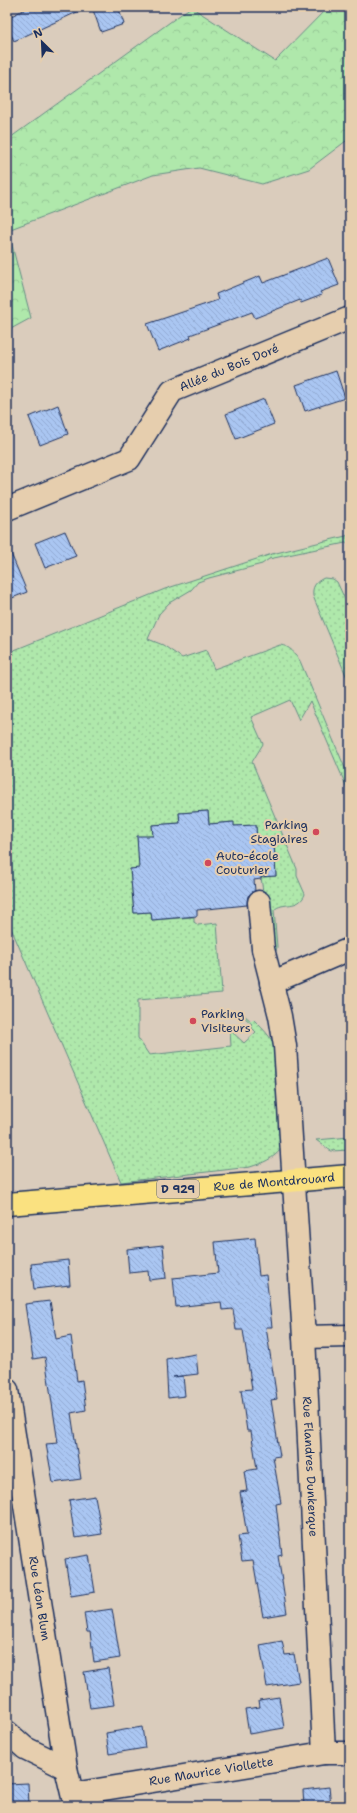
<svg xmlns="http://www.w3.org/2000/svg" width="357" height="1813" font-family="'Shantell Sans',sans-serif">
	<defs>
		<pattern id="grass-dots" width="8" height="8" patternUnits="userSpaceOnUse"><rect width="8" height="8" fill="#afe8ab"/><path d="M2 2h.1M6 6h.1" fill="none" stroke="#96c796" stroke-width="1.8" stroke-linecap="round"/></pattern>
		<pattern id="forest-crowns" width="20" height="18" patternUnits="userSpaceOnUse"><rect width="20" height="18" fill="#afe8ab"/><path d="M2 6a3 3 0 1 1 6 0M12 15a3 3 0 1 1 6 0" fill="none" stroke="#96c796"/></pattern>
		<pattern id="building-back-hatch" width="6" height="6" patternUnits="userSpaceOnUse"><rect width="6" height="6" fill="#aac6f2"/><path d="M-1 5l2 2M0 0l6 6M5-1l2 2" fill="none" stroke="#92aad2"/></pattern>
	</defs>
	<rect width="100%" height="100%" fill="#daccbc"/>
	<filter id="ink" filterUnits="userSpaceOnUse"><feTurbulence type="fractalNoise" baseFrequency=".025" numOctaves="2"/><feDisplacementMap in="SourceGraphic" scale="8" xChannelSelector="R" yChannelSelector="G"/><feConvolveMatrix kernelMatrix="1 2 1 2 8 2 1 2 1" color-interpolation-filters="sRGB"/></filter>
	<g filter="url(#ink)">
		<path fill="url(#grass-dots)" stroke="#658c84" d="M350,535V542L269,559L262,564L209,578L198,582L191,590L169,603L159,614L148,639L163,645L182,658L206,650L214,669L280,645C290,646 295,653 300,661L350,780V795L310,701L299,720L290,700L251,717L263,744L252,762L297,869V876L305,894C299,910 283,901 274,910L277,947L276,951L271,953L261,877L276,876L274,843L257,844L256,825L234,826L233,822L209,824L208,811L179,813L180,823L152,825L153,836L137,837L139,858L142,868L130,869L134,913L151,912L152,920L194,917V922L198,925L217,923L222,993L138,1000V1038L149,1055L231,1046L230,1030L244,1043L256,1032L250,1026L252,1024L244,1017V1015L251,1021L253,1019C265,1031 276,1041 279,1059L282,1148C273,1159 263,1163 250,1167L121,1182L7,919V653L165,589L272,554Z
			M324,578L333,579L337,582L350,610V685L313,596C312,587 315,582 324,578Z
			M350,1137V1150L331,1151L316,1140Z"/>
		<path fill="url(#forest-crowns)" stroke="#658c84" d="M191,7L275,61L328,7H350V138L309,169L262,184L199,168L153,175L8,230L31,318L7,331V140Z"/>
		<path fill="url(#building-back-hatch)" stroke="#1b2f5e" d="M30,7H88L14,41L7,26V18Z
			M92,7H118L124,24L101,32Z
			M328,258L339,285L320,292L322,295L301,303L300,300L255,318L252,312L190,335L191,338L158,351L147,324L218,300L216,294L260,276L263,283Z
			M336,371L345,398L305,411L296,385Z
			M264,399L274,424L236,439L226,414Z
			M58,405L68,434L40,445L29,417Z
			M65,531L76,556L45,568L35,543Z
			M7,544L27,592L7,600Z
			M208,811L209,824L234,822V826L256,825L257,844L274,842L276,876L261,877V879L254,880L255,891L248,896L247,905L197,910V916L152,920L151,912L134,913L130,869L139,868L137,836H153L152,825L180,823L179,813Z
			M255,1238L259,1276L266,1275L272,1327H266L277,1399L271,1400L280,1456L273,1457L281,1503L276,1504L282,1555L278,1556L287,1613L263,1617L253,1560L242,1561L238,1536L247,1535L240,1492L247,1491L244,1471L257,1469L251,1431H247L241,1390L252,1389L243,1330H236L233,1309L222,1310L221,1302L176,1307L173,1278L218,1273L215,1242Z
			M163,1245L166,1278L149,1280L148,1271L129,1273L127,1249Z
			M68,1260L70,1285L34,1289L31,1264Z
			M50,1301L56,1339L71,1336L77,1381L82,1380L86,1410L71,1413L81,1479L53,1483L46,1444L58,1443L45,1357L33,1359L25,1304Z
			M196,1354L198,1374L173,1377L183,1376L185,1396L168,1398L166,1359Z
			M95,1496L102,1534L75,1538L69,1500Z
			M89,1555L95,1592L71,1596L65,1559Z
			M112,1609L120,1658L94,1662L90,1632H87L84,1613Z
			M282,1641L285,1655L294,1654L299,1682L267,1687L260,1645Z
			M108,1668L114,1705L90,1708L84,1672Z
			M279,1697L284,1728L249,1734L245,1709L260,1707L259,1700Z
			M142,1727L145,1748L109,1754L106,1733Z
			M28,1783L29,1806H7V1784Z
			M329,1787L331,1806H304L303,1790Z"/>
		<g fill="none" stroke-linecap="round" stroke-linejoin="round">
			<defs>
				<g id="minor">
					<path id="s1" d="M7,509L129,459L172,391L350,318"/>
					<path id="s2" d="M259,902L263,949L280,1016L285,1046L304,1337L324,1753"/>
					<path d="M271,983L350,949"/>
					<path d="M304,1337L350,1336"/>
					<path id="s3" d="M7,1390L66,1768L75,1806"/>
					<path d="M7,1732L25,1748L66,1768"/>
					<path id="s4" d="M73,1794L324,1753H350"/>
				</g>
				<g id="major">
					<path id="s5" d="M7,1204L350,1176"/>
				</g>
			</defs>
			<use href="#minor" stroke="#1b2f5e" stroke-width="25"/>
			<use href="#major" stroke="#1b2f5e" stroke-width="25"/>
			<use href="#minor" stroke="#e6ceae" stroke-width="22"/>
			<use href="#major" stroke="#fae180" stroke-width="22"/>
		</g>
	</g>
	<g fill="#d1495b" stroke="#e6ceae" stroke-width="1.5">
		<circle cx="316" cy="832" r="4"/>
		<circle cx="208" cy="863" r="4"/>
		<circle cx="193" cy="1021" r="4"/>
	</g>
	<g text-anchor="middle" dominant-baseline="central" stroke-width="4" stroke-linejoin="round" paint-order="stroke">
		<rect fill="#e6ceae" stroke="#585f76" stroke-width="1" x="157" y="1180" width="42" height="18" rx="3"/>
		<g font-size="11" font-weight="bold" fill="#1b2f5e">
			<text x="178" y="1189">D 929</text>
		</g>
		<g font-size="12" fill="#1b2f5e" stroke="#e6ceae">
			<text stroke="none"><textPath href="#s1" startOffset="274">Allée du Bois Doré</textPath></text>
			<text stroke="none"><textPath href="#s5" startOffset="268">Rue de Montdrouard</textPath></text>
			<text stroke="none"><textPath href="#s2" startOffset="568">Rue Flandres Dunkerque</textPath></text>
			<text stroke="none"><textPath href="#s3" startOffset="211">Rue Léon Blum</textPath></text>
			<text stroke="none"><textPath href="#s4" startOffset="140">Rue Maurice Viollette</textPath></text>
		</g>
		<g font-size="12" fill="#1b2f5e" stroke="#e6ceae" text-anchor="start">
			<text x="308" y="825" text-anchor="end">Parking<tspan x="308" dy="14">Stagiaires</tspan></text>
			<text x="216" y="856">Auto-école<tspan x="216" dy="14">Couturier</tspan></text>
			<text x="201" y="1014">Parking<tspan x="201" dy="14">Visiteurs</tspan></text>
		</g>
	</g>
	<rect width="357" height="1813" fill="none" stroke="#e6ceae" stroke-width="24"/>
	<rect x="12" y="12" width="333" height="1789" fill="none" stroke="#1b2f5e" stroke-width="1.5" filter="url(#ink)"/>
	<g transform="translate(42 42) rotate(336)" stroke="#e6ceae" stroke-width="3" paint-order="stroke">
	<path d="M0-3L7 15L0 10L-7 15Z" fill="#1b2f5e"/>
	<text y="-6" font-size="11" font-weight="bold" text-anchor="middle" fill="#1b2f5e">N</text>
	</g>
</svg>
